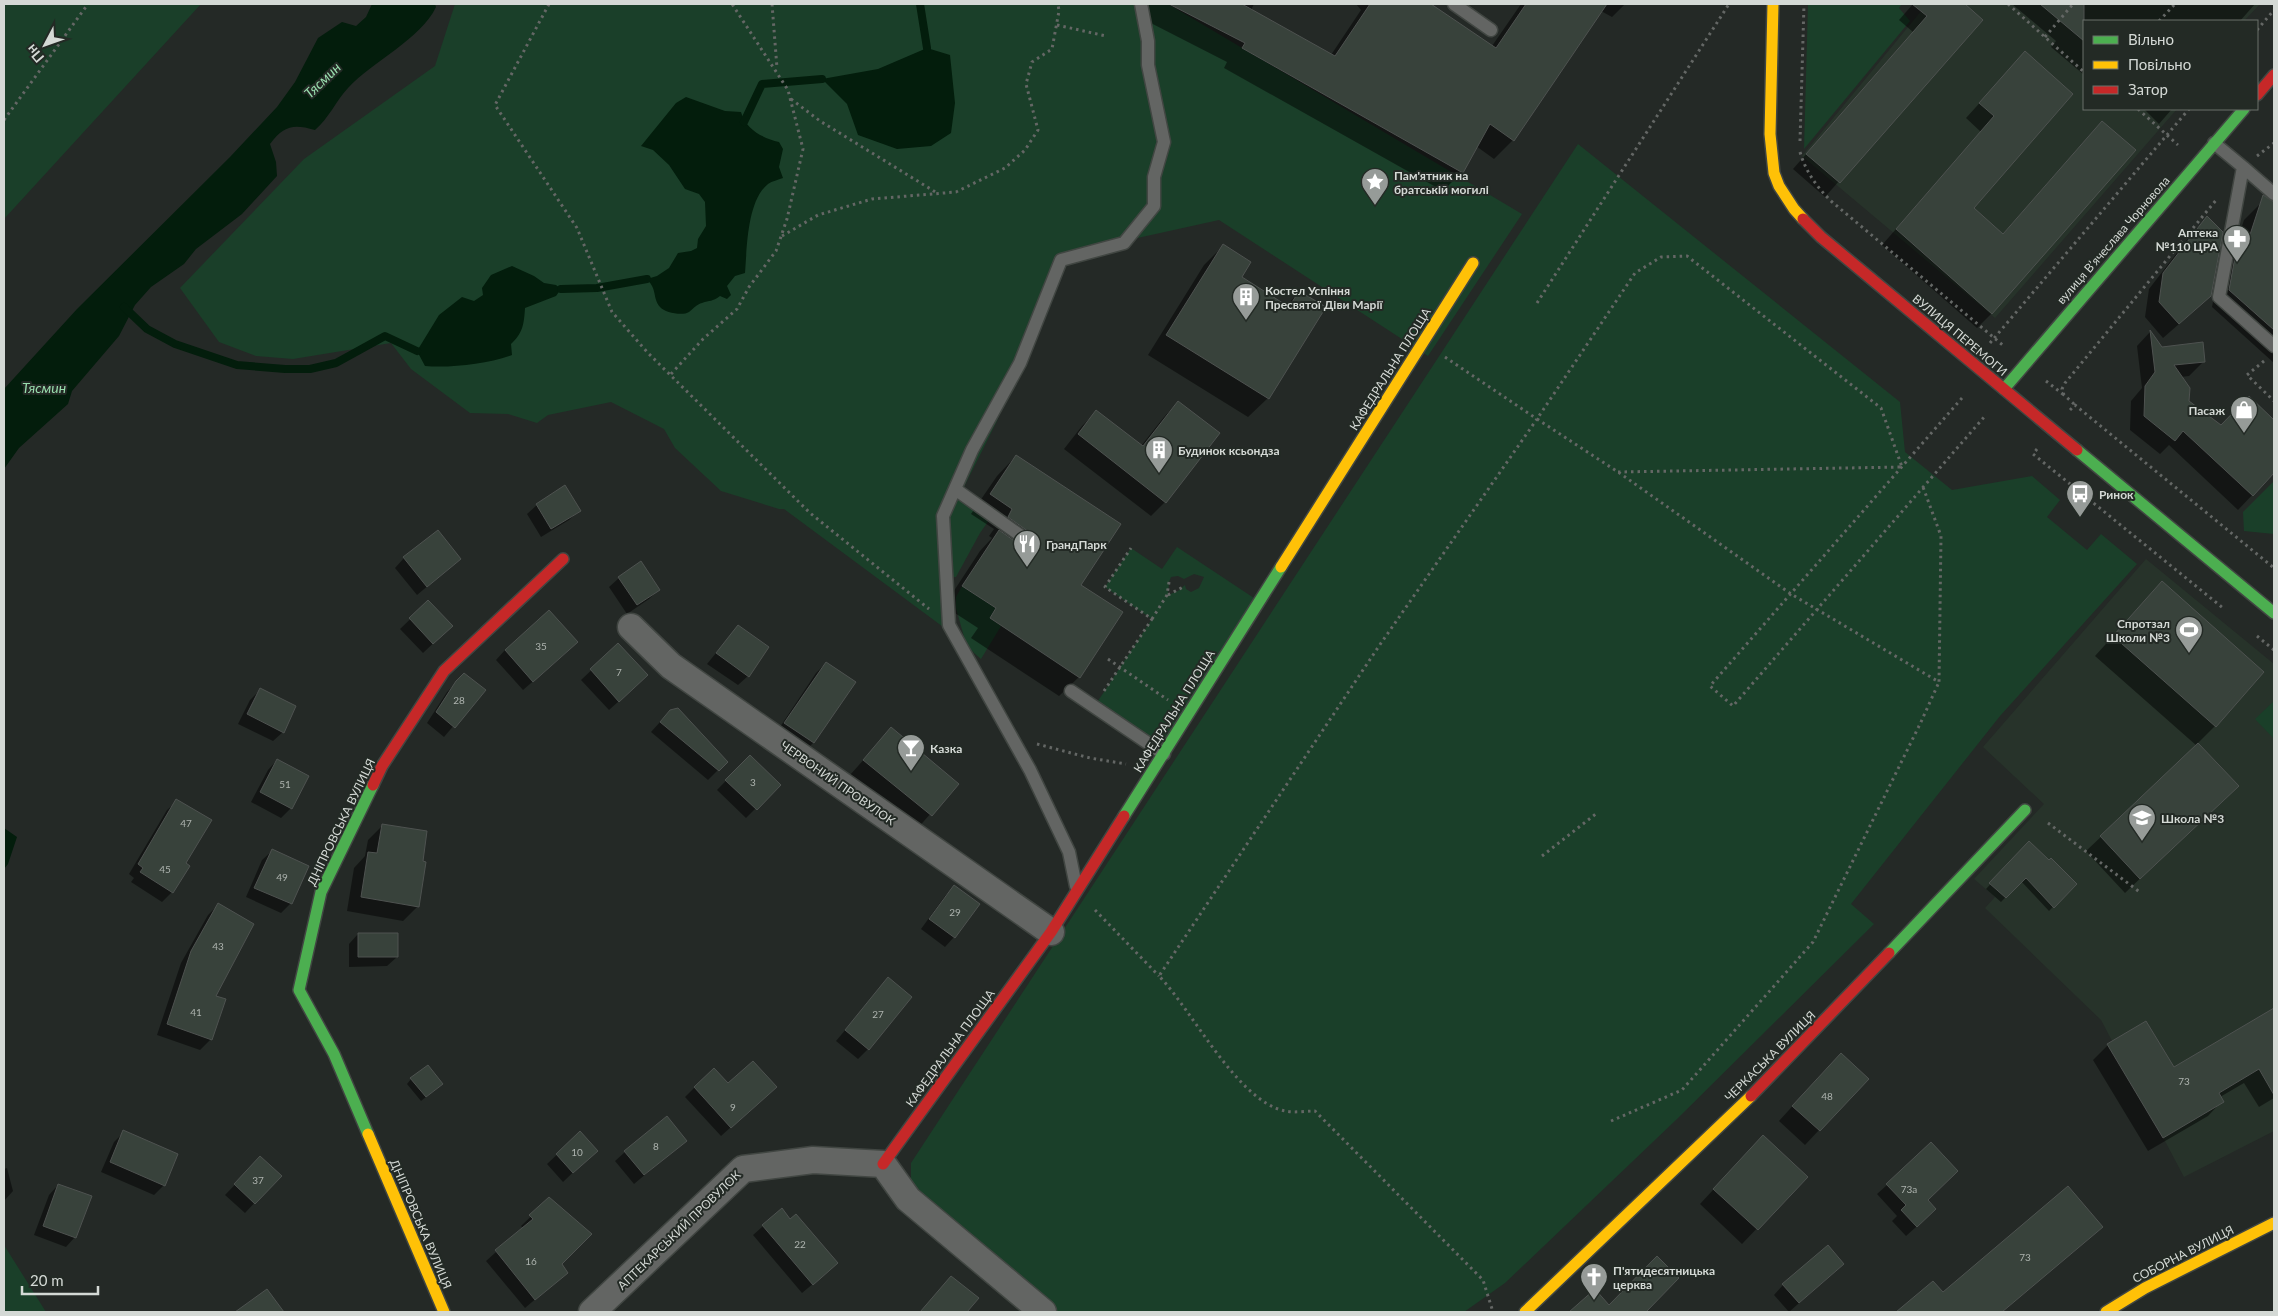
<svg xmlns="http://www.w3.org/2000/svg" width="2278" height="1316" font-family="Lato,sans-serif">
	<rect width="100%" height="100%" fill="#242926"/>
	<path fill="#27332a" d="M1927,4H2260L2244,21H2084V109H2177L1995,318L1802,156Z
		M2146,559L2274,664V1131L2184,1177L2101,1020L1985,908L1995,897L1974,879L2044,804L1983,747Z"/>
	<path fill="#1a3f29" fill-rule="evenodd" d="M4,4H201L4,219Z
		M455,4H1168L1522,214L1428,356L1219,220L1056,256L997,421L961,493L992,516L980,533L956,577H952L954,635L784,509H779L721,491L675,448L664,429L611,402L548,415L537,423L508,414L470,413L411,369L391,343L293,359L256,356L219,342L180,288L304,159L435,66Z
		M1808,4H1902L1899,8L1910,21L1804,149Z
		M1578,144L1900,402L1905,452L1952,490L2032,476L2060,500L2047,517L2087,550L2101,534L2137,564L2000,716L1851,904L1874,924L1677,1119L1505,1283L1464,1312H1057L923,1200L911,1183V1163Z
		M2274,481V534L2244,531L2243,512Z
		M1177,547L1260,602L1164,754L1094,707L1152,619L1105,587L1131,548L1162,569ZM1194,574L1204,577L1199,588L1191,592L1186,589L1185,585L1178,591L1168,595L1169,582L1171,577L1178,576L1184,579Z
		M962,586L996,608L990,618L1001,626L981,659L974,653L966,644L956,608V597Z
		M2274,701V739L2255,719Z
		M4,1245L46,1312H4Z"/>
	<path fill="#031d0c" d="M372,4H435L436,7C421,39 373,61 348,88C336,101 329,118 315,130C294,124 284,125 270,144L276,162L277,176L242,214L196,249L184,264L151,287L135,305L119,336L72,391L68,404L19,448L4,469V389L77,309L230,157L277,107L295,82L318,38L342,22L356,26L366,17Z
		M927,48L950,55L955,103L951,133L931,146L897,149L858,135L847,104L822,79L878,69Z
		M686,97L725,111L741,112C746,130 763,138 779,142L783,149L779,167L783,178C778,180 772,181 768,184C747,201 747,248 745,273L735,276L727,286L731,295L727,299L720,296C712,302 710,300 702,303C697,304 693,309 689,312C683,316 665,313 660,307C652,297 658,291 647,279L657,276L669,268L678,253L691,251L697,248L698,239L706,226L705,202L699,194L685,189L669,165L653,150L641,146L676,103Z
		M512,266L534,276L544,283L556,285L561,289L556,296L525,308C524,324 523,333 511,344L512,355C487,364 451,368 425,366L417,351L439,315L462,297L474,301L483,295L482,288L491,275Z
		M4,828L17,837L8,864L4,869Z"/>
	<path fill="#0007" d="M1144,4H1254L1251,10L1331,55L1361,10L1356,4H1429L1492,46L1521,4H1625L1612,17L1601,11L1513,140L1494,159L1476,146L1462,172L1443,191L1224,68L1227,62L1139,17Z
		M1913,4H1963L1981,20L1825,197L1793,169L1913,32L1899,20Z
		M2012,4H2255L2240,21H2084L2083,74L2051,47L2056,41Z
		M2025,53L1972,208L2002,235L2102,122L1992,313L1977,328L1882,245L1981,132L1966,118Z
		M2144,109H2172L2159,124Z
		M2261,203L2274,214V363L2212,307L2220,264L2234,250L2244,220Z
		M2207,218L2195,310L2163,338L2145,317L2149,289L2193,232Z
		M1224,245L1240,277L1286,306L1299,292L1268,398L1248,417L1148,355L1204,265Z
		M2150,332L2161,348L2203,362L2189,376L2181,377L2188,401L2221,427L2249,398L2274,422V472L2238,510L2169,445L2160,454L2130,430L2131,401L2142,388L2137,346Z
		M1178,402L1165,502L1151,516L1064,449L1082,426L1096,412L1141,446L1164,417Z
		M1016,456L1079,585V677L1059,696L971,638L978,628L944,606L980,551L992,538L989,536L994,529L971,514L997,476Z
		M537,505L579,510L569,520L541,537L527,514Z
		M404,558L460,559L417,595L395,568Z
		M619,578L659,589L649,599L627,614L609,587Z
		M2162,582L2215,726L2197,744L2237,786L2125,893L2086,851L2197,746L2095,656Z
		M428,602L441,636L423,653L400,629Z
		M729,637L748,676L738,685L707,664Z
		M618,645L637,685L609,710L581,680Z
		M505,650L567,652L523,690L496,660Z
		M826,663L813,743L804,752L776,733L816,673Z
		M464,675L484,690L444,737L427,723L447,692Z
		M260,690L283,732L273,741L238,724L250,700Z
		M670,711L726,762L708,780L651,732Z
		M891,729L957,784L916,830L850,775Z
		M750,756L779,785L746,818L717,790Z
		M277,760L308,776L291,808L281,818L251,802L268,770Z
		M177,801L184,863L188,866L172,892L162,902L131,882L134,878L129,874L167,810Z
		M383,825L418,906L403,921L347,911L354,868L365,856L368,840Z
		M2029,843L2075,884L2049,911L2021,881L2001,902L1986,889Z
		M272,851L291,903L281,913L246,897L262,860Z
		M954,887V937L945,947L921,929L945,896Z
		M218,905L211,1039L200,1050L157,1035L181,963L208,915Z
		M358,934L397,957L387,966L349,967V944Z
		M888,979L868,1049L858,1059L836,1041Z
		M2274,1009V1098L2259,1107L2244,1083L2220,1097L2222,1101L2208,1116L2148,1151L2093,1060L2108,1045L2174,1069Z
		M1826,1069L1867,1079L1805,1145L1779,1121Z
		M411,1079L437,1088L421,1101L407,1084Z
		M728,1085L766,1096L721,1136L685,1097L695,1087Z
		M124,1132L164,1185L154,1195L101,1172L114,1142Z
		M580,1133L586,1160L563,1182L547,1164Z
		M685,1141L634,1184L615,1161L625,1152Z
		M1749,1151L1806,1177L1742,1244L1700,1204Z
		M7,1168L13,1191L4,1201V1169Z
		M251,1168L280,1176L245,1213L225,1195Z
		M58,1185L75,1237L66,1247L34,1235L49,1195Z
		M1887,1185L1926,1201L1925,1219L1906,1236L1892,1221L1897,1216L1877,1194Z
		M549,1199L560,1264L566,1273L525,1308L486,1261L523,1228L521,1226Z
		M781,1210L826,1273L802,1293L753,1235Z
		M2101,1227L2002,1312H1900L1933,1283L1943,1294Z
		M1833,1273L1789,1312L1774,1295L1783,1285Z
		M1677,1278L1644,1312H1571L1595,1291L1609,1306Z"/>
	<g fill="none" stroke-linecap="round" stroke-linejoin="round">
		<path stroke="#031d0c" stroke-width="8" d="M920,4L927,48
			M744,122L762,84L822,79
			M561,289L597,288L647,279
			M124,307L147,329L175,344L237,365L285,369H310L336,363L385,336L417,351"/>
	</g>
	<path fill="#38423b" stroke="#4e5250" d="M1169,4H1242L1335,56L1370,4H1431L1496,48L1526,4H1607L1514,141L1490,124L1463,173L1242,48L1245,43Z
		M1912,4H1965L1983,20L1840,183L1806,154L1927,16Z
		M2040,4H2084V41Z
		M2025,51L2073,94L1974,208L2003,234L2102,121L2136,150L1992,314L1896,229L1994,116L1979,103Z
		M2263,195L2274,202V330L2229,290L2237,246L2244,253Z
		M2207,216L2223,232L2211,296L2179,324L2159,302L2163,273Z
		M1223,244L1251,262L1242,277L1289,307L1299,291L1326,307L1269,399L1166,335Z
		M2150,330L2162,347L2203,342L2205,362L2174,365L2190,388L2189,401L2221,425L2249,396L2274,420V473L2253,496L2183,431L2175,441L2144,416L2145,386L2155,372Z
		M1178,401L1220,433L1166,503L1078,434L1096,410L1143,446Z
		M1016,455L1121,524L1081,585L1123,612L1080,678L990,618L996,608L962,586L999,530L1027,550L1034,551L1038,547L1039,543L1036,537L1008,517L1012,509L990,494Z
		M565,485L581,511L551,529L536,504Z
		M438,530L461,559L427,587L403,557Z
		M641,561L660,590L637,605L618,577Z
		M2162,581L2264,672L2216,727L2113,636Z
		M428,600L453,626L433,644L409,618Z
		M549,610L578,642L533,682L505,650Z
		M738,625L769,647L749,677L716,653Z
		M618,643L648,675L619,702L590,669Z
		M826,662L856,682L814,743L784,723Z
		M464,673L486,690L455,728L436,712L456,681Z
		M260,688L296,706L284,733L247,714Z
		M678,708L728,762L719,771L660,722L670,710Z
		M891,727L959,784L932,816L863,760Z
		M2198,743L2239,786L2140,879L2100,836Z
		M750,755L781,785L757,810L725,780Z
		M277,759L309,776L292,809L260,792Z
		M176,799L212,820L186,863L190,866L173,893L140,872L143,868L138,864Z
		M382,824L427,831L423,861L426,862L419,907L361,897L368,852L377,853Z
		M2029,841L2049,860L2051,858L2077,884L2054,908L2026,878L2006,898L1989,883Z
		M272,849L309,866L292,904L254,888Z
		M954,885L980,904L955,938L929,919Z
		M218,903L254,924L216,996L226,999L212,1040L167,1024L191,951Z
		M358,933H398V957H358Z
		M888,977L912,997L869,1050L845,1030Z
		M2274,1008V1095L2259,1069L2219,1093L2224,1102L2163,1138L2107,1044L2146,1021L2174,1067Z
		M1841,1053L1869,1079L1820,1131L1792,1106Z
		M753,1061L777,1087L731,1128L694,1087L714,1068L728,1083Z
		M428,1065L443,1084L426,1097L410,1078Z
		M667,1116L687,1141L644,1175L624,1151Z
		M123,1130L178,1154L165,1186L110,1162Z
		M580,1131L598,1151L573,1173L556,1154Z
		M1763,1135L1808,1177L1758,1230L1713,1189Z
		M1931,1142L1958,1171L1928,1200L1936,1209L1917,1227L1901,1210L1906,1205L1886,1184Z
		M260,1156L282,1176L255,1204L234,1184Z
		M58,1184L92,1196L76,1238L43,1226Z
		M2068,1186L2103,1227L2002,1312H1896L1933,1281L1943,1292Z
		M549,1197L592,1234L562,1264L568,1273L535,1300L495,1250L533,1219L529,1215Z
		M782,1208L790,1219L796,1214L838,1263L813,1285L762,1225Z
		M1828,1245L1844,1264L1799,1303L1782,1284Z
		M1657,1256L1679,1278L1646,1312H1569L1595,1289L1609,1305Z
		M951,1276L979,1298L967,1312H920Z
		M267,1289L284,1312H235Z"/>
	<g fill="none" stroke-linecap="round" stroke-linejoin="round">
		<defs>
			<path id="lane" d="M1454,4L1491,30
				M2214,143L2243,167L2219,297L2274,346
				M2243,167L2274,194
				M955,489L1031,543
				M1071,691L1164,754
				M1076,886L1069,852L1030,770L949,625L943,516L972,450L1020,363L1061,260L1124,243L1154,206V177L1164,142L1148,65V41L1141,4"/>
			<path id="street" d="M631,627L671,666L1051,932
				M592,1312L743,1169L813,1160L883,1164L908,1199L1043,1312"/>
			<path id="fast" d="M2004,389L2244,109
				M2077,450L2274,613
				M1124,816L1281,567
				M1889,953L2025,810
				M368,1134L334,1054L299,990L321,892L373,785"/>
			<path id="slow" d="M1773,4L1770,134L1774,173L1779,186L1794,209L1803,219
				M1281,567L1473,263
				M368,1134L444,1312
				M1525,1312L1751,1096
				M2106,1312L2145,1288L2274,1223"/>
			<path id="jam" d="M2257,95L2274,75
				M1803,219L1821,237L2077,450
				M373,785L382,766L444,671L563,559
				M1751,1096L1889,953
				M883,1164L1051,932L1124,816"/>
		</defs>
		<use href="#lane" stroke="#414642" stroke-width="15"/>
		<use href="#street" stroke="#414642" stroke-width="29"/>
		<use href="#fast" stroke="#414642" stroke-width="14"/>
		<use href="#slow" stroke="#414642" stroke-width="14"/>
		<use href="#jam" stroke="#414642" stroke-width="14"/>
		<path stroke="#646765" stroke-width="3" stroke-dasharray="2.5 4" stroke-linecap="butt" d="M549,4L495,105L577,228L612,312L648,353L810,513L929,609
			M772,4L777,68
			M2008,4L2084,72
			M2159,21L2175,4
			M1057,25L1106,36
			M2257,30L2274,10
			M2045,37L2073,4
			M791,99L820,121L937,193
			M2138,109L2178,145
			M4,120L88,4
			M1800,141L1804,4
			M1800,152C1806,172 1816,186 1831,201L2005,347
			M2257,156L2274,143
			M782,236L818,215L872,199L956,192L1005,168L1025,150L1038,130L1026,84L1032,62L1052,49L1059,11L1058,4
			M1537,303L1729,4
			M1990,343L2189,109
			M1445,357L1537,419L1379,646L1159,976C1193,1011 1237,1101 1285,1111C1294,1113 1306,1111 1315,1111L1483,1280L1493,1312
			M2264,361L2247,375L2274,401
			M671,374L703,339L737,309L749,287L776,251L787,219L803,149L788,90L732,4
			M2046,381L2064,395
			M1962,398L1710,686L1733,706L1985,416
			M2074,404L2064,395L2062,389L2065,383L2217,199
			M2070,410L2075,405L2274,568
			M2037,449L2033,454L2223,608
			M1618,472L1902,467L1881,408L1687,256L1661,257L1635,273L1537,419L1618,472L1791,594L1939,682L1941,536L1923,487
			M1168,595L1183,587
			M1152,619L1167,595L1169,582
			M2257,636L2274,650
			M1108,659L1168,700
			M1104,691L1152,619L1105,587L1131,548
			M1037,744L1090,758L1126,764
			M2048,823L2141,893
			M1542,856L1597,813
			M1095,910L1159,976
			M1611,1121L1682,1090L1813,942L1921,722L1939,682"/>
		<use href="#lane" stroke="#636563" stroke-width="12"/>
		<use href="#street" stroke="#636563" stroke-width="26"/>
		<use href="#fast" stroke="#4caf50" stroke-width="11"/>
		<use href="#slow" stroke="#ffc107" stroke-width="11"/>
		<use href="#jam" stroke="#c62828" stroke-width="11"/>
	</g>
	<defs>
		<symbol id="sight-pin" viewBox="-11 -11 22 30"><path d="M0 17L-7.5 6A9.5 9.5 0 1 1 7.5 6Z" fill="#969b98" stroke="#232a25"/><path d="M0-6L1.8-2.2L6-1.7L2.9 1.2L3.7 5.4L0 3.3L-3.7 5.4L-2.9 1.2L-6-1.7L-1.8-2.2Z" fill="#fff"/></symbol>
		<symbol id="pharmacy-pin" viewBox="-11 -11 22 30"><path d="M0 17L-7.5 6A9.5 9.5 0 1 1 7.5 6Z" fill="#969b98" stroke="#232a25"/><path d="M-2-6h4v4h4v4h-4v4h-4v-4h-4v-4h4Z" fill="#fff"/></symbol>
		<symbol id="building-pin" viewBox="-11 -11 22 30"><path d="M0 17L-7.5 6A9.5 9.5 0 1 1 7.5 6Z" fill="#969b98" stroke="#232a25"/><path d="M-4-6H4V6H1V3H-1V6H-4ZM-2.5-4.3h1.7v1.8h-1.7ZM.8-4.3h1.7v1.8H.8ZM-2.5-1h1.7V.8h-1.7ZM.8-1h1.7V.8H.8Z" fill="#fff"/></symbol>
		<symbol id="shop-pin" viewBox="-11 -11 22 30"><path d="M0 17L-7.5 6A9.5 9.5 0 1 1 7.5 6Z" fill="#969b98" stroke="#232a25"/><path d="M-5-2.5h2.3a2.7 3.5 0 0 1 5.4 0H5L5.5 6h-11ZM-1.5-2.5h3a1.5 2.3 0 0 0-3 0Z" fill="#fff"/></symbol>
		<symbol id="bus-pin" viewBox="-11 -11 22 30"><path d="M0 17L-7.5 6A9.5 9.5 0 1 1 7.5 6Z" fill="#969b98" stroke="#232a25"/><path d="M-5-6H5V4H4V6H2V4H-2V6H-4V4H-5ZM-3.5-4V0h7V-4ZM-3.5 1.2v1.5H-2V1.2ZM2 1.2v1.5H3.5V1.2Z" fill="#fff"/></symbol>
		<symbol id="restaurant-pin" viewBox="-11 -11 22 30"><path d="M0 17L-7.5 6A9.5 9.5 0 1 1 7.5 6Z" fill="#969b98" stroke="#232a25"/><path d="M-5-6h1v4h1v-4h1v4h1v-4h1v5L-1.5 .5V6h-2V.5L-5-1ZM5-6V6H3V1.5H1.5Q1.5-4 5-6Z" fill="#fff"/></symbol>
		<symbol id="stadium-pin" viewBox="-11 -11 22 30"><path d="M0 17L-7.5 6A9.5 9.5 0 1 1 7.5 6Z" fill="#969b98" stroke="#232a25"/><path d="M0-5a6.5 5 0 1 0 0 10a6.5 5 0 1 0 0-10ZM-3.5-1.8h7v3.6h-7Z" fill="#fff"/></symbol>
		<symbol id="bar-pin" viewBox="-11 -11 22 30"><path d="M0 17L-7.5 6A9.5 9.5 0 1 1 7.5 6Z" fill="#969b98" stroke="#232a25"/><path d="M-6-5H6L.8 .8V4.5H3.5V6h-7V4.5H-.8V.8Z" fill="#fff"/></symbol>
		<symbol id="school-pin" viewBox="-11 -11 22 30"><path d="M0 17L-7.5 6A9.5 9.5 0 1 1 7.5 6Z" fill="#969b98" stroke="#232a25"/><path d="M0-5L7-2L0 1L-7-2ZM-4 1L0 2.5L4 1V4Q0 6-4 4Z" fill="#fff"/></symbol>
		<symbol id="church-pin" viewBox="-11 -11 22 30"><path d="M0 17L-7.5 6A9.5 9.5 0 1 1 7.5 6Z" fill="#969b98" stroke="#232a25"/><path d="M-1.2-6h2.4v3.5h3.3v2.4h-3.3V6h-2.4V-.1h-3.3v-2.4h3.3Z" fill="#fff"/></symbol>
	</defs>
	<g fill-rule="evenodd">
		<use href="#sight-pin" x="1359" y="166" width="32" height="43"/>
		<use href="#pharmacy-pin" x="2221" y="223" width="32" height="43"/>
		<use href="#building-pin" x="1230" y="281" width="32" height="43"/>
		<use href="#shop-pin" x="2228" y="394" width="32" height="43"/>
		<use href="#building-pin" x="1143" y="434" width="32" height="43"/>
		<use href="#bus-pin" x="2064" y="478" width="32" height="43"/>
		<use href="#restaurant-pin" x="1011" y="528" width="32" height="43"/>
		<use href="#stadium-pin" x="2173" y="614" width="32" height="43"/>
		<use href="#bar-pin" x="895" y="732" width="32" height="43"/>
		<use href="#school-pin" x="2126" y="802" width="32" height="43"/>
		<use href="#church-pin" x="1578" y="1261" width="32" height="43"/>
	</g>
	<g text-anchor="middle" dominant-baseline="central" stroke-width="4" stroke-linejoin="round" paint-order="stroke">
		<g font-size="10" fill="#adb3ae">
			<text x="541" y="646">35</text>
			<text x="619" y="672">7</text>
			<text x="459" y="700">28</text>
			<text x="753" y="782">3</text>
			<text x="285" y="784">51</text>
			<text x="186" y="823">47</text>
			<text x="165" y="869">45</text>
			<text x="282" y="877">49</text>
			<text x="955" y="912">29</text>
			<text x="218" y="946">43</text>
			<text x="196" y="1012">41</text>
			<text x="878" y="1014">27</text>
			<text x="2184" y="1081">73</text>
			<text x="1827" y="1096">48</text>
			<text x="733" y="1107">9</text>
			<text x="656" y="1146">8</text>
			<text x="577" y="1152">10</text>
			<text x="258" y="1180">37</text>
			<text x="1909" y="1189">73а</text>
			<text x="800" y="1244">22</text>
			<text x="2025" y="1257">73</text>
			<text x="531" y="1261">16</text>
		</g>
		<g font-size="12" font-weight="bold" fill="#d4d9d5" stroke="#232a25" text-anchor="start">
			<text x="1394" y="175">Пам'ятник на<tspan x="1394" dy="14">братській могилі</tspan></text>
			<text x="2218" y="232" text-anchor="end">Аптека<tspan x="2218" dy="14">№110 ЦРА</tspan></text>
			<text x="1265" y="290">Костел Успіння<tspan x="1265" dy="14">Пресвятої Діви Марії</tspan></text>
			<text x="2225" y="410" text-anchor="end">Пасаж</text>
			<text x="1178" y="450">Будинок ксьондза</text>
			<text x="2099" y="494">Ринок</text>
			<text x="1046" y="544">ГрандПарк</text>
			<text x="2170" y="623" text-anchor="end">Спротзал<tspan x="2170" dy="14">Школи №3</tspan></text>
			<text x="930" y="748">Казка</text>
			<text x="2161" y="818">Школа №3</text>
			<text x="1613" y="1270">П'ятидесятницька<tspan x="1613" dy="14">церква</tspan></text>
		</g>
		<g font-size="12" fill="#d4d9d5" stroke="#232a25">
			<text transform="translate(2113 240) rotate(-49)">вулиця Вʼячеслава Чорновола</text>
			<text transform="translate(1960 335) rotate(40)">ВУЛИЦЯ ПЕРЕМОГИ</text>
			<text transform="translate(1390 369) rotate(-58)">КАФЕДРАЛЬНА ПЛОЩА</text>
			<text transform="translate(1174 711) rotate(-58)">КАФЕДРАЛЬНА ПЛОЩА</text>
			<text transform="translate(838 783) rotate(35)">ЧЕРВОНИЙ ПРОВУЛОК</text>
			<text transform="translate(341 822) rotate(-64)">ДНІПРОВСЬКА ВУЛИЦЯ</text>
			<text transform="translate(950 1048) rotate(-54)">КАФЕДРАЛЬНА ПЛОЩА</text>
			<text transform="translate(1770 1056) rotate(-45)">ЧЕРКАСЬКА ВУЛИЦЯ</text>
			<text transform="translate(421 1224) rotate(67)">ДНІПРОВСЬКА ВУЛИЦЯ</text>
			<text transform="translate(679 1230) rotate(-44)">АПТЕКАРСЬКИЙ ПРОВУЛОК</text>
			<text transform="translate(2183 1254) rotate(-27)">СОБОРНА ВУЛИЦЯ</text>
		</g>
		<g font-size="14" font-style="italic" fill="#99deae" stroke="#232a25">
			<text transform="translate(322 80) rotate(-44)">Тясмин</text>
			<text x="44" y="387">Тясмин</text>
		</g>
	</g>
	<rect width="2278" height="1316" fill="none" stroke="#d4d9d5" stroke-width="10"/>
	<rect x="2083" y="20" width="175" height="90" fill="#232a25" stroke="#6a706b"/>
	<rect x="2093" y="36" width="25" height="8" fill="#4caf50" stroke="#6a706b"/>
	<text x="2128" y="45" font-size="15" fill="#d4d9d5">Вільно</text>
	<rect x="2093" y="61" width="25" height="8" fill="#ffc107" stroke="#6a706b"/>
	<text x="2128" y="70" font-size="15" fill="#d4d9d5">Повільно</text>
	<rect x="2093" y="86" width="25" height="8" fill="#c62828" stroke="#6a706b"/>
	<text x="2128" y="95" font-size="15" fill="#d4d9d5">Затор</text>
	<g transform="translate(45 45) rotate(229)" stroke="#232a25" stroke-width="4" paint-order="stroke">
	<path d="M0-4L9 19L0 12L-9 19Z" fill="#d4d9d5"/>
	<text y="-8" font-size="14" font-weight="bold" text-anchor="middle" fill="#d4d9d5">Пн</text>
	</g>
	<path d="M22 1286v8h76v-8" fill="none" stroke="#d4d9d5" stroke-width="2.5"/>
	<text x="30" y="1286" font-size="15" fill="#d4d9d5" stroke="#232a25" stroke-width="4" paint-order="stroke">20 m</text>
</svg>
